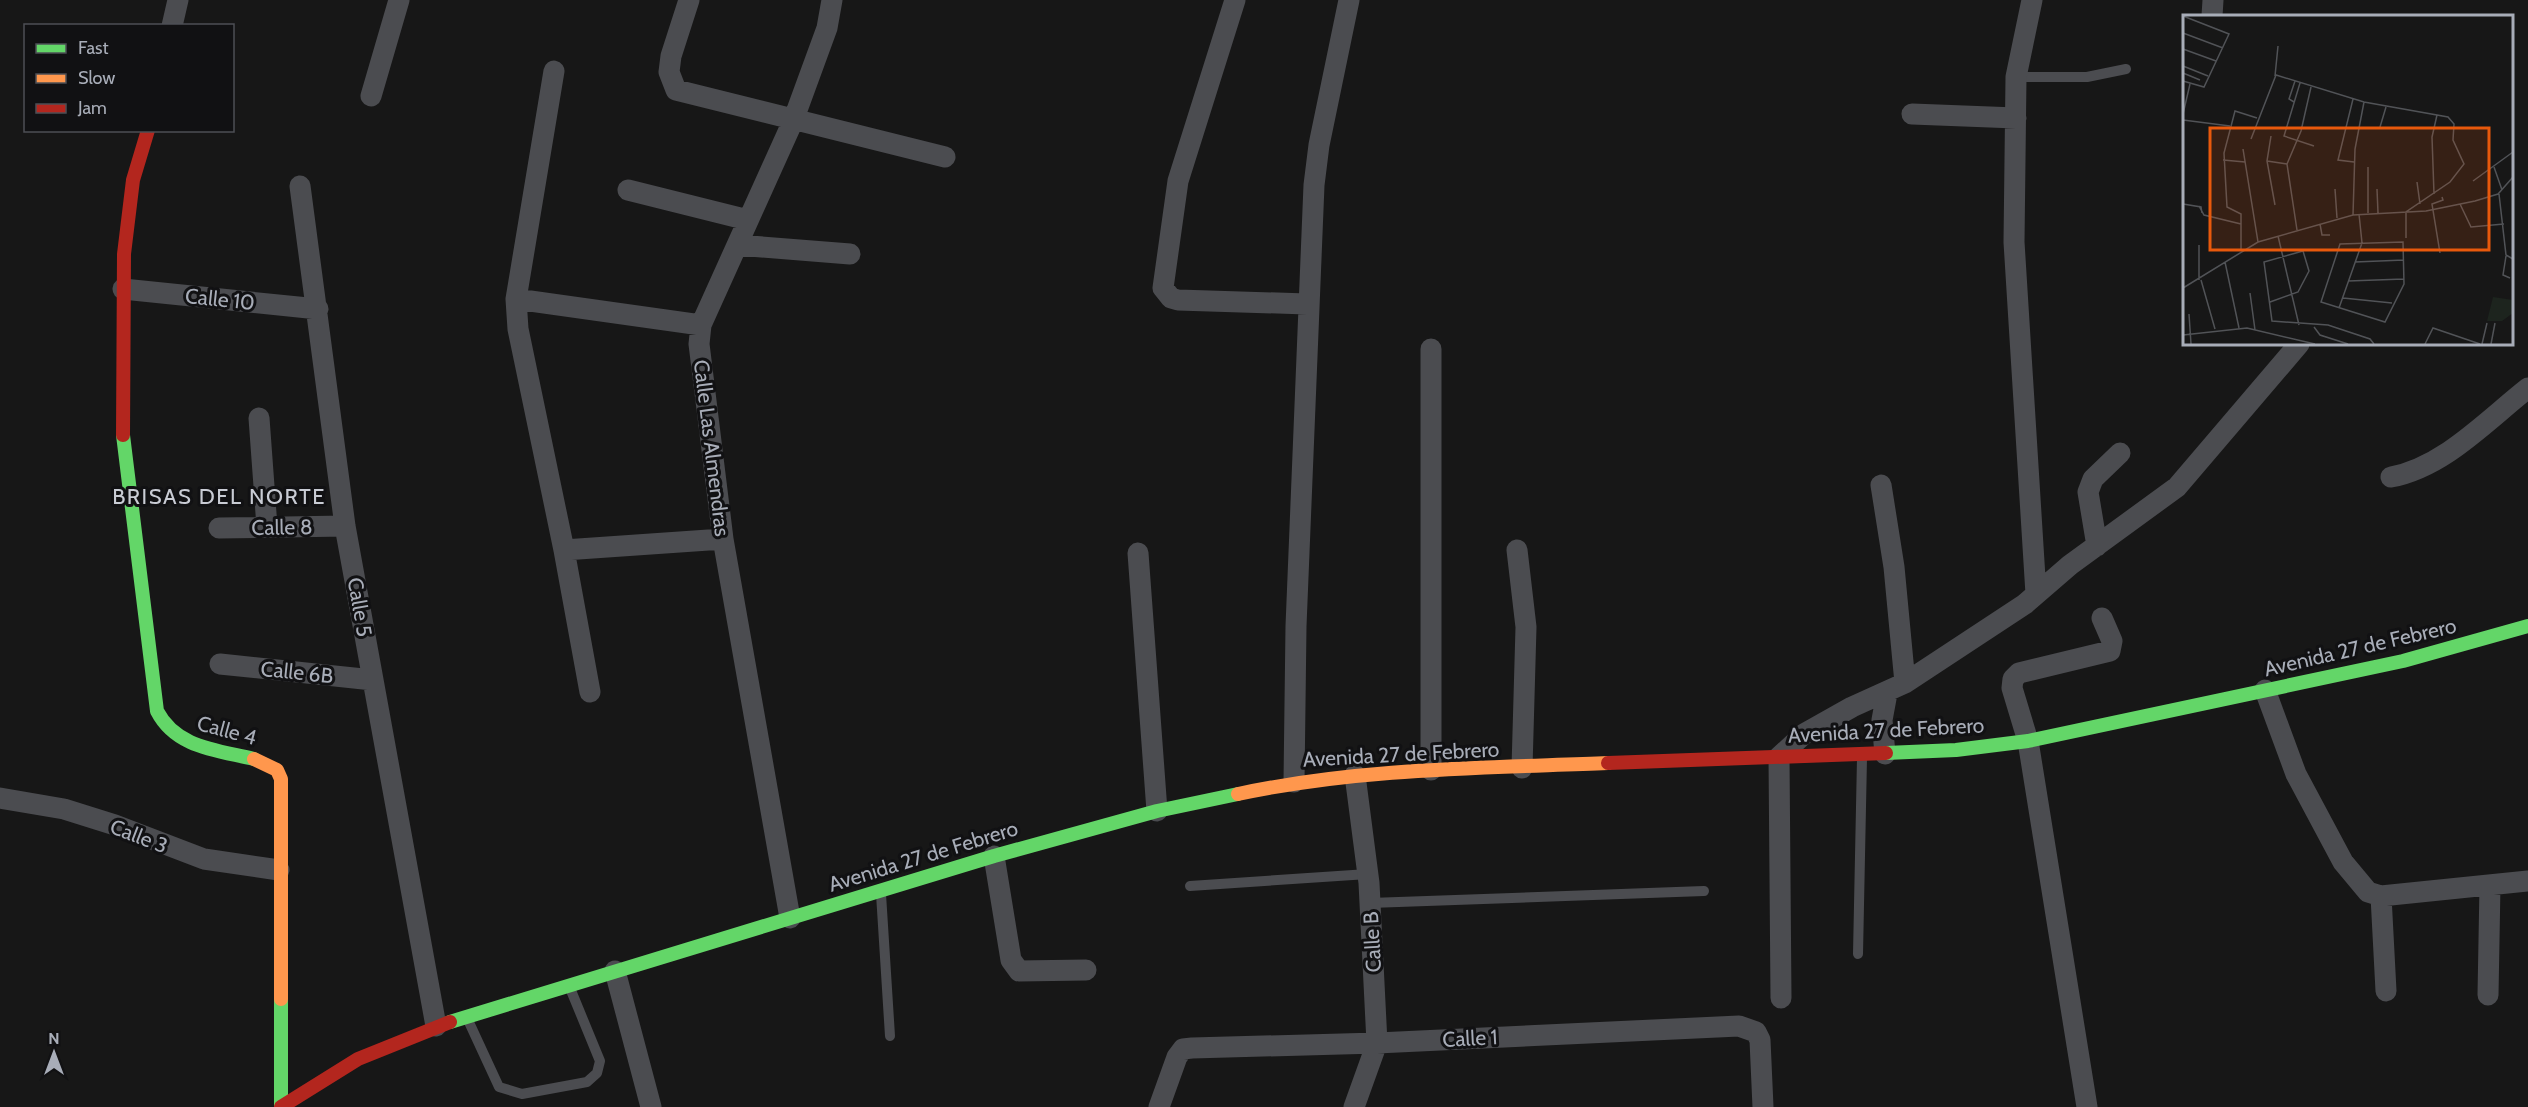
<svg xmlns="http://www.w3.org/2000/svg" width="2528" height="1107" font-family="Cabin,sans-serif">
	<rect width="100%" height="100%" fill="#171717"/>
	<g fill="none" stroke-linecap="round" stroke-linejoin="round">
		<path stroke="#4b4c50" stroke-width="10" d="M2016,77H2087L2126,69
			M1190,886L1368,874
			M881,894L890,1036
			M1370,903L1704,891
			M1858,954L1862,758
			M468,1020L499,1087L522,1094L587,1082L597,1073L600,1061L570,988"/>
		<path stroke="#4b4c50" stroke-width="21" d="M689,0L671,56L669,72L676,90L945,157
			M1235,0L1178,181L1163,288L1171,298L1178,300L1307,304
			M2032,0L2016,77L2014,242L2036,594
			M2212,16L2213,0
			M172,26L178,0
			M554,71L516,299L518,329L564,550L590,692
			M371,96L399,0
			M1912,114L2016,118
			M300,186L345,526L436,1026
			M628,190L748,220
			M737,245L850,254
			M123,289L318,309
			M516,299L701,325
			M259,418L267,527
			M2391,477C2444,467 2486,421 2528,388
			M1881,485L1894,567L1905,683
			M219,528L345,526
			M2097,546L2088,492L2093,479L2120,453
			M564,550L723,539
			M1517,550L1526,627L1522,768
			M1138,553L1157,811
			M220,664L373,680
			M2265,690L2296,774L2343,862L2368,892L2381,896L2528,881
			M1885,754L1882,720L1887,693
			M1431,770V349
			M1294,782L1296,626L1314,185L1319,145L1349,0
			M0,798L64,809L115,825L204,859L279,870
			M994,856L1011,960L1019,971L1086,970
			M2381,896L2386,991
			M790,918L723,539L699,344L701,325L793,121L827,28L832,0
			M615,971L651,1107
			M2488,995L2490,885
			M1781,998L1779,757L1804,734L1852,707L1905,683L2025,604L2070,565L2177,487L2299,344
			M1159,1107L1177,1057L1183,1049L1192,1048L1377,1043L1739,1026L1756,1032L1760,1040L1763,1107
			M1354,1107L1377,1043L1369,883L1355,775
			M2087,1107L2028,741L2012,688L2013,679L2019,673L2110,651L2112,641L2102,618"/>
		<path stroke="#63d668" stroke-width="14" d="M123,435L157,711C176,748 217,750 254,759
			M1886,753L1956,750L2028,741L2403,661L2528,626
			M281,999V1107
			M450,1022L994,856L1157,811L1238,794"/>
		<path stroke="#ff974d" stroke-width="14" d="M254,759L277,770L281,779V999
			M1238,794C1359,768 1484,768 1608,763"/>
		<path stroke="#b3261e" stroke-width="14" d="M123,435L124,254L133,180L148,130
			M1608,763L1886,753
			M281,1107L358,1059L450,1022"/>
	</g>
	<g text-anchor="middle" dominant-baseline="central" stroke-width="6" stroke-linejoin="round" paint-order="stroke">
		<g font-size="21" fill="#a8adb8" stroke="#111113">
			<text transform="translate(220 299) rotate(6)">Calle 10</text>
			<text transform="translate(712 448) rotate(83)">Calle Las Almendras</text>
			<text transform="translate(282 527) rotate(-1)">Calle 8</text>
			<text transform="translate(360 607) rotate(80)">Calle 5</text>
			<text transform="translate(2360 647) rotate(-13)">Avenida 27 de Febrero</text>
			<text transform="translate(297 672) rotate(6)">Calle 6B</text>
			<text transform="translate(227 730) rotate(15)">Calle 4</text>
			<text transform="translate(1886 730) rotate(-3)">Avenida 27 de Febrero</text>
			<text transform="translate(1401 754) rotate(-3)">Avenida 27 de Febrero</text>
			<text transform="translate(139 836) rotate(21)">Calle 3</text>
			<text transform="translate(923 856) rotate(-17)">Avenida 27 de Febrero</text>
			<text transform="translate(1372 942) rotate(-93)">Calle B</text>
			<text transform="translate(1470 1038) rotate(-3)">Calle 1</text>
		</g>
		<g font-size="22" letter-spacing="1.5" fill="#c9ccd4" stroke="#111113">
			<text x="219" y="496">BRISAS DEL NORTE</text>
		</g>
	</g>
	<g transform="translate(2183 15)">
		<rect width="330" height="330" fill="#171717"/>
		<path d="M310,282L330,285V298L319,306H304Z" fill="#1d241e"/>
		<path fill="none" stroke="#515357" stroke-width="1.5" d="M0,18L40,33M0,34L33,46M0,51L25,61M0,58L17,65M92,61L95,31M0,66L21,72L46,19L0,1M117,68L101,121L131,131M170,84L155,145L171,147M111,87L106,84L112,66M0,99L7,69M0,105L47,111M197,112L203,92M88,121L84,146L92,190M68,124L93,60L181,87L265,102L271,109L270,125L281,149L267,167L223,197V223M60,134L75,227M40,145L62,147M84,146L104,149M311,152L319,175M290,166L330,137M234,167L237,189M152,174L154,203M194,174L195,198M251,179L249,122L254,100M316,179L323,240L330,244M0,189L18,192L19,198M277,189L288,212L321,209M16,191L21,200L58,209M185,198V152M170,200L172,134L181,87M137,209L139,220H147M114,215L104,149L118,116L128,72M95,221L116,310M220,227L221,269L202,307L138,287L157,229ZM58,235V199L44,192L41,138L52,96L74,103M257,238L249,189L260,185L259,182M323,241L320,260L327,263M42,247L56,313M172,247L221,245M16,265V230M18,265L32,314M165,266L221,264M0,273L75,227L170,200L243,196L292,186L315,179L330,162M67,278L72,315M160,283L209,288M87,287L115,277L126,256L120,236L81,247L89,306L145,310L187,324L191,329M156,293L179,228L176,199M6,299L8,329M131,312L137,320L165,329M0,320L64,313L132,329M242,329L250,313L297,329M299,329L304,308M308,329L312,308"/>
		<path fill="#e8590c" fill-opacity="0.15" stroke="#e8590c" stroke-width="3" d="M27,113H306V235H27Z"/>
		<rect width="330" height="330" fill="none" stroke="#a8adb8" stroke-width="3"/>
	</g>
	<rect x="24" y="24" width="210" height="108" fill="#111113" stroke="#4d4f55" stroke-width="1.5"/>
	<rect x="36" y="44" width="30" height="9" fill="#63d668" stroke="#4d4f55" stroke-width="1.5"/>
	<text x="78" y="54" font-size="18" fill="#a8adb8">Fast</text>
	<rect x="36" y="74" width="30" height="9" fill="#ff974d" stroke="#4d4f55" stroke-width="1.5"/>
	<text x="78" y="84" font-size="18" fill="#a8adb8">Slow</text>
	<rect x="36" y="104" width="30" height="9" fill="#b3261e" stroke="#4d4f55" stroke-width="1.5"/>
	<text x="78" y="114" font-size="18" fill="#a8adb8">Jam</text>
	<g transform="translate(54 1053)" stroke="#111113" stroke-width="4.5" paint-order="stroke">
	<path d="M0-4.5L10 22L0 15L-10 22Z" fill="#a8adb8"/>
	<text y="-9" font-size="16" font-weight="bold" text-anchor="middle" fill="#a8adb8">N</text>
	</g>
</svg>
